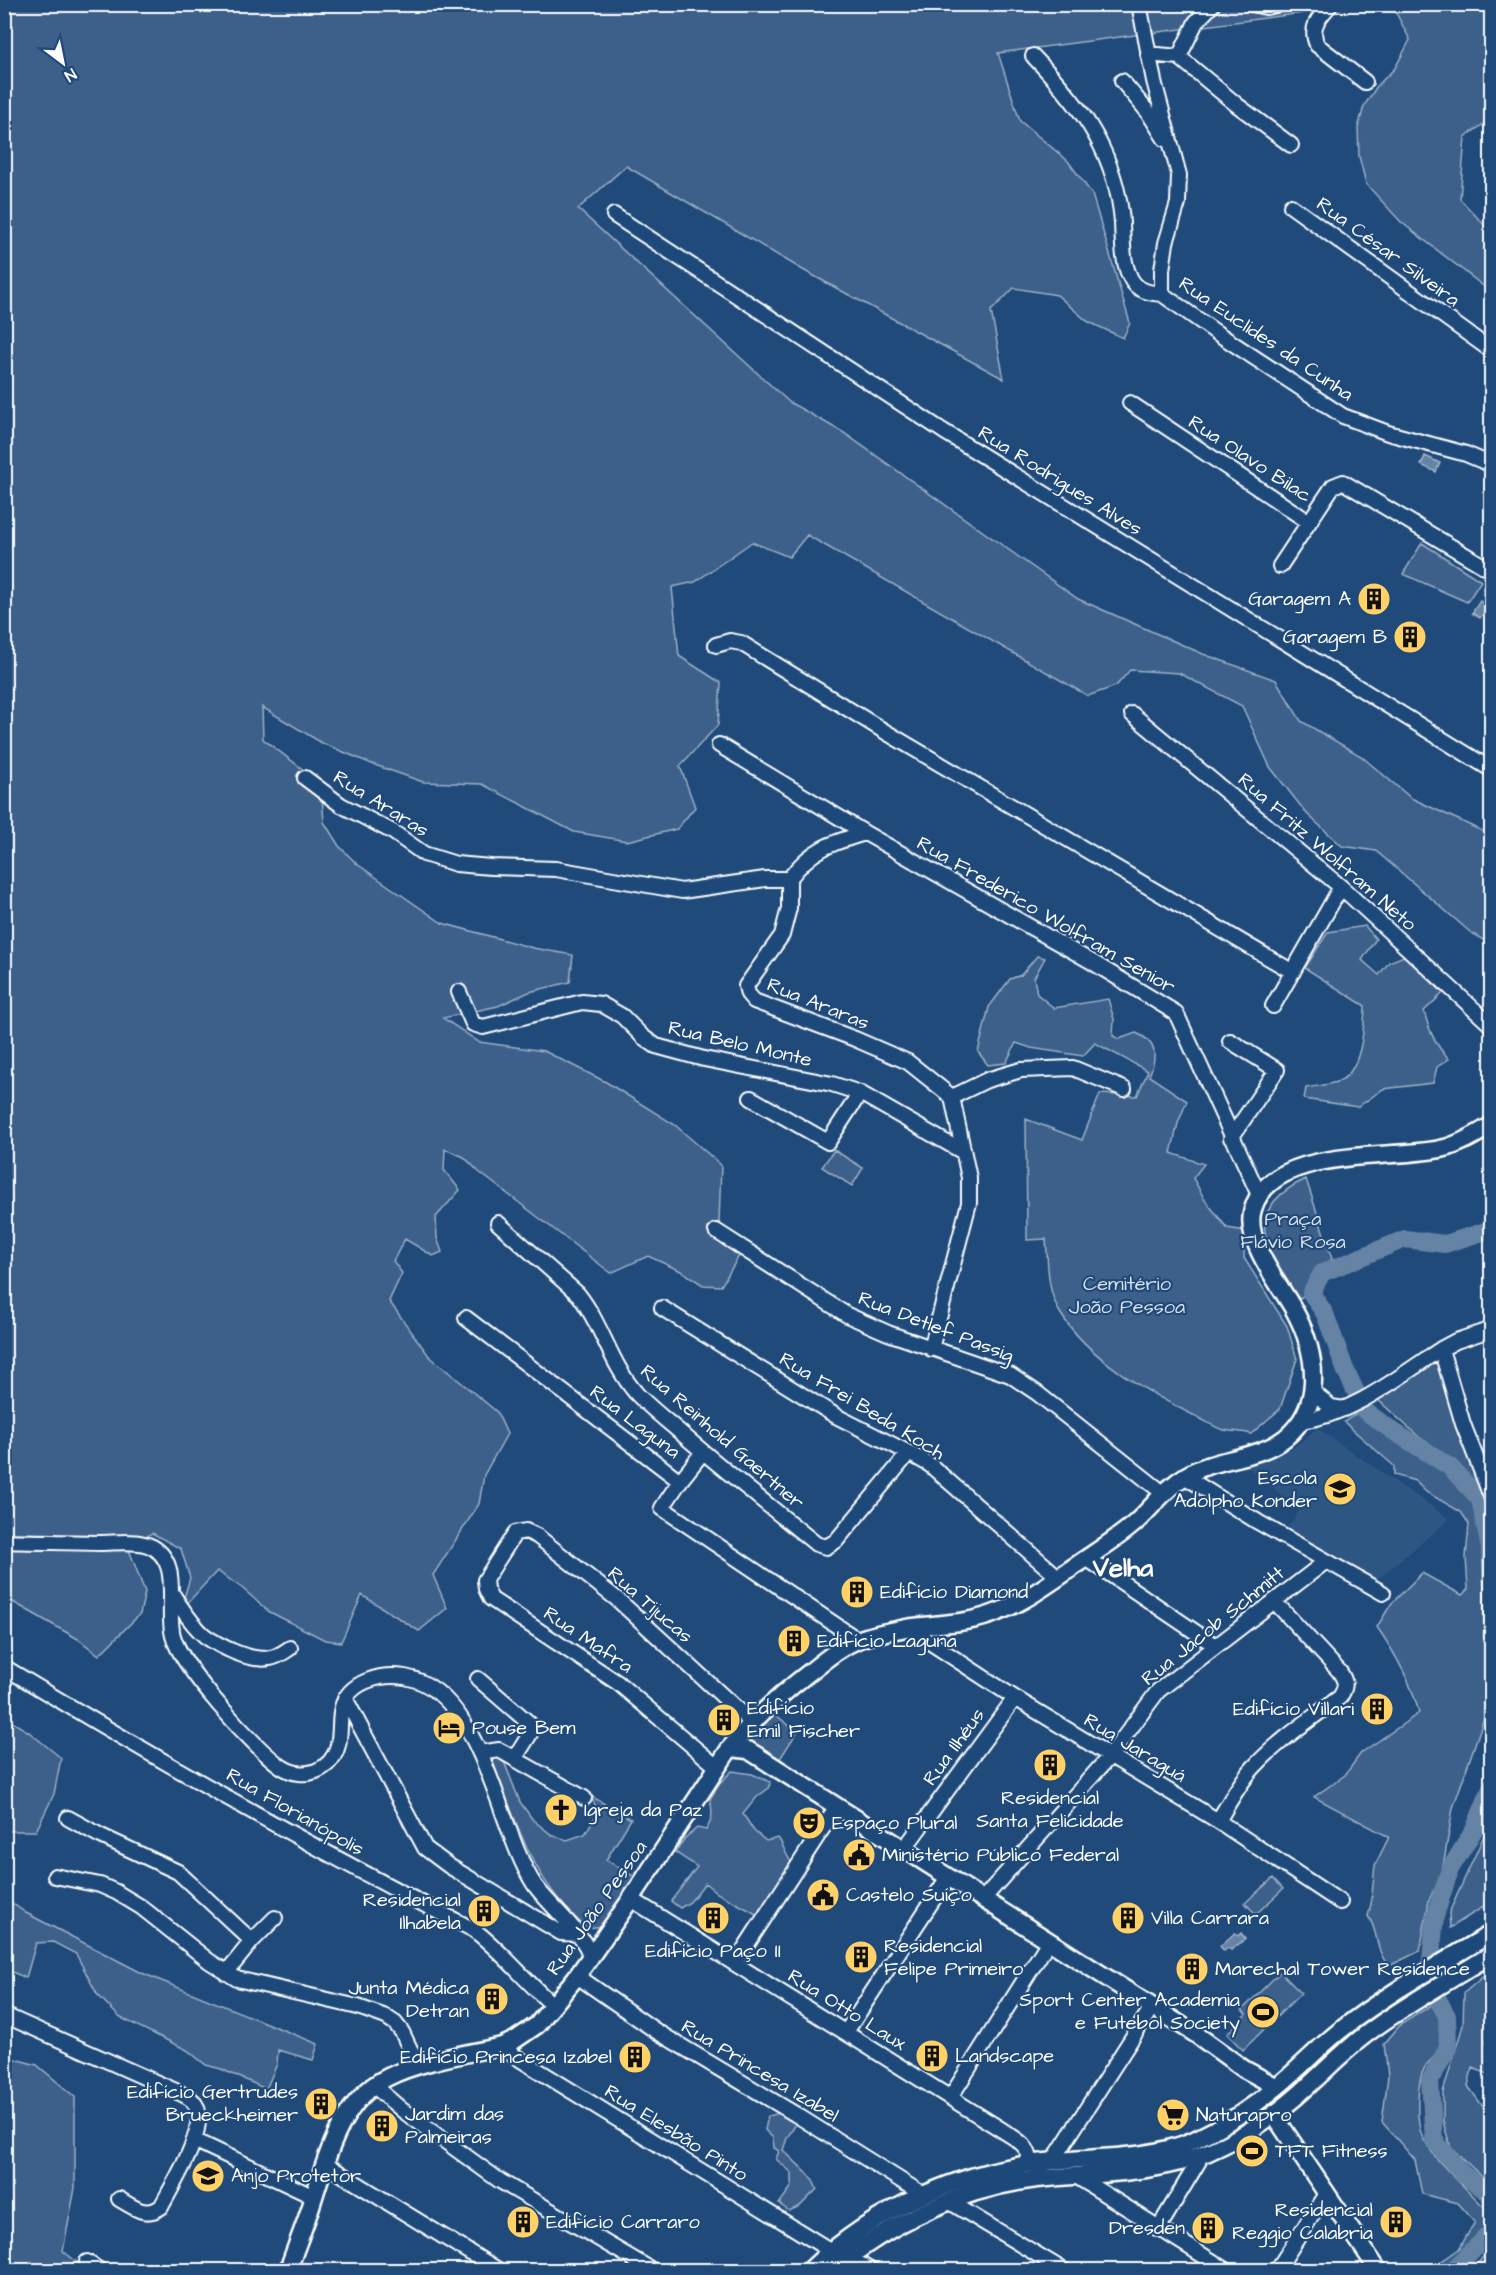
<svg xmlns="http://www.w3.org/2000/svg" width="1496" height="2275" font-family="'Architects Daughter',sans-serif">
	<rect width="100%" height="100%" fill="#1f4a7a"/>
	<filter id="ink" filterUnits="userSpaceOnUse"><feTurbulence type="fractalNoise" baseFrequency=".0167" numOctaves="2"/><feDisplacementMap in="SourceGraphic" scale="12" xChannelSelector="R" yChannelSelector="G"/><feConvolveMatrix kernelMatrix="1 2 1 2 8 2 1 2 1" color-interpolation-filters="sRGB"/></filter>
	<g filter="url(#ink)">
		<path fill="#2e5683" d="M1317,1428L1450,1519L1373,1583L1285,1531L1300,1510L1247,1467L1293,1448Z"/>
		<path fill="#3c618b" stroke="#9eb0c5" stroke-width="1.5" d="M4,5H1365L998,53L1020,121L1068,161L1092,194L1130,323L1123,338L1087,321L1057,295L1014,288L991,311L1004,379L803,270L626,166L578,209L789,402L844,433L1078,599L1203,654L1276,680L1301,721L1361,756L1411,798L1491,835V945L1470,932L1376,851L1342,846L1307,814L1270,767L1242,706L1179,673L1130,670L1116,686L1088,696L807,535L789,557L752,542L695,582L672,587L679,656L721,683L718,725L680,766L695,807L677,829L627,841L574,832L482,784L423,782L372,764L322,743L262,707L263,739L321,783L324,822L339,846L357,864L442,923L533,948L573,955L570,982L529,992L498,1006L443,1018L479,1042L544,1051L606,1082L675,1125L721,1165L719,1222L742,1251L721,1286L703,1285L683,1272L648,1256L611,1273L479,1172L464,1157L445,1149L444,1170L460,1190L436,1217L437,1238L442,1252L433,1256L405,1239L393,1261L402,1273L389,1301L429,1356L497,1412L507,1434L484,1475L479,1504L433,1575L447,1608L419,1631L362,1595L341,1642L325,1640L268,1611L242,1588L217,1571L180,1611L190,1578L181,1549L152,1533L128,1547L145,1592L140,1614L99,1655L78,1639L13,1602L4,1595Z
			M1392,5H1491V119L1465,137L1460,199L1491,232V292L1401,222L1366,184L1359,156L1358,128L1364,106L1377,86L1395,68L1410,40Z
			M1422,543L1481,581L1467,602L1403,574Z
			M1365,926L1376,939L1362,960L1379,975L1389,962L1404,956L1443,993L1424,1011C1429,1030 1435,1045 1449,1059L1437,1067L1433,1083L1383,1089L1358,1107L1304,1099L1306,1088C1316,1086 1329,1085 1339,1081C1362,1071 1364,1028 1365,1006L1305,968L1328,932Z
			M1037,956L1045,958L1034,978L1037,994L1054,1008L1108,999L1114,1019L1113,1036L1119,1039L1136,1033C1158,1042 1157,1057 1149,1076L1187,1101L1178,1123L1171,1153L1204,1164L1193,1178L1205,1200L1227,1228L1245,1231L1244,1258L1287,1326L1297,1359L1280,1409L1251,1434C1242,1431 1233,1432 1224,1430C1215,1428 1204,1420 1195,1416C1147,1392 1087,1358 1059,1311C1047,1290 1048,1263 1046,1239L1027,1240L1026,1119L1082,1140L1100,1094L1137,1096L1148,1071L1095,1043L1083,1056L1031,1048L1016,1043L1006,1063L988,1065L978,1052L989,1007L1010,979L1021,975Z
			M834,1150L863,1168L852,1186L822,1167Z
			M1306,1179L1332,1259C1320,1269 1309,1276 1308,1293L1297,1300C1268,1252 1238,1210 1306,1179Z
			M1437,1359L1475,1470V1486L1442,1452L1420,1438L1377,1399Z
			M1360,1411L1402,1443L1438,1467L1475,1498L1481,1525L1484,1591V1718L1453,1808L1444,1861L1438,1883L1429,1900L1420,1951L1389,1966C1375,1952 1379,1932 1368,1916L1371,1904L1375,1865L1389,1837L1314,1797L1345,1775L1361,1753L1419,1713C1411,1681 1395,1653 1377,1627L1391,1604L1422,1573L1462,1595L1468,1589L1466,1557L1469,1524L1461,1512L1426,1492L1415,1481L1394,1475V1466L1344,1422Z
			M771,1711L797,1732L778,1762L749,1743L747,1737Z
			M4,1717L29,1732L61,1758L54,1794L36,1831H5Z
			M491,1757H499L505,1764L520,1802L533,1820L552,1835L567,1840L585,1834L598,1812L591,1796L631,1819L606,1860L635,1877L603,1926L587,1928C532,1883 516,1821 491,1757Z
			M732,1771L752,1774L770,1782L769,1788L757,1797L743,1814L754,1831L766,1841L778,1838C784,1845 785,1855 792,1863L758,1915L717,1893L705,1883L690,1902L680,1908L671,1901L697,1867L675,1852L685,1838L697,1828L706,1830C713,1819 713,1812 710,1799L720,1783Z
			M1491,1820V1902L1450,1928L1449,1913Z
			M1273,1878L1283,1889L1256,1914L1245,1903Z
			M5,1898L26,1913L142,1973L318,2044L313,2060L278,2050L277,2064L266,2089L221,2069L206,2065L187,2050L119,2017L97,1994L76,1954L53,1942L36,1943L26,1978L5,1969Z
			M1280,1972L1301,1993L1243,2050L1227,2034L1246,2014L1242,2010Z
			M1488,1972L1491,1973V2019L1486,2043L1491,2047V2075L1472,2068L1468,2086L1486,2111L1491,2113V2185L1451,2148L1443,2122V2092L1463,2025L1464,1993Z
			M1433,2004C1441,2017 1445,2039 1437,2053C1434,2058 1428,2062 1425,2067C1416,2082 1416,2120 1422,2136C1433,2161 1467,2188 1486,2209V2227L1453,2270H1429L1459,2249L1475,2222L1458,2203L1422,2194L1415,2160L1382,2122L1388,2076L1384,2044L1400,2025Z
			M1387,2006L1389,2010L1261,2114L1260,2112C1304,2078 1341,2038 1387,2006Z
			M4,2056L37,2065L75,2097V2188L63,2251L87,2270H5Z
			M780,2113L796,2124L787,2138L783,2150L811,2177L817,2189L800,2206L789,2211L779,2204L792,2186V2173L776,2159L779,2151L774,2148L773,2138L765,2130L768,2116Z
			M1491,2247V2270H1471L1474,2268Z"/>
		<path fill="#6583a4" stroke="#a3b5c8" stroke-width="1.5" d="M1425,456L1440,463L1436,472L1421,465Z
			M1480,601L1488,607L1480,618L1472,613Z
			M1235,1933L1238,1936L1241,1933L1245,1939L1231,1950L1228,1948L1224,1951L1220,1946Z"/>
		<g fill="none" stroke-linecap="round" stroke-linejoin="round">
			<path stroke="#6583a4" stroke-width="18" d="M1492,1229L1445,1244L1405,1239L1322,1273L1311,1293L1325,1314L1345,1369L1365,1411L1393,1431L1450,1467L1480,1499L1492,1559
				M1492,1786L1474,1830L1450,1869L1435,1916L1429,1983L1447,2016L1448,2047L1430,2081L1434,2140L1463,2174L1490,2194L1492,2205
				M1453,2270L1492,2231"/>
			<defs>
				<path id="minor" d="M1139,4L1154,81L1179,175L1178,203L1166,243L1162,270V294L1217,333L1343,416L1388,433L1466,454L1492,465
					M1252,4L1266,7L1282,4
					M1331,4C1319,17 1309,27 1317,45L1365,82
					M1148,54L1179,57L1237,105L1291,145
					M1033,56C1077,102 1112,145 1121,212C1124,234 1120,259 1131,279C1137,291 1150,293 1162,294
					M1179,57L1196,22L1213,4
					M1122,81L1148,112L1165,139
					M1291,206L1492,351
					M614,215L943,431L1492,770
					M1130,403L1309,522
					M1280,566L1333,486L1343,482L1492,571
					M716,645L730,641L741,643L884,731L1293,972
					M1132,714L1341,887L1492,1026
					M719,745L865,833L1092,962L1176,1013L1259,1195
					M305,778L341,805L393,832L424,854L456,864L491,867L556,869L682,891L765,879H789
					M789,879V908L782,935L746,986L748,994L754,1001L855,1039L908,1062L952,1097L969,1178V1203L931,1349
					M789,879C811,849 831,843 865,833
					M459,992L473,1024L483,1027L582,1002L601,1004L622,1016L643,1037L656,1046L704,1059L832,1084L860,1093L963,1152
					M1273,1006L1341,887
					M1230,1041L1277,1070L1231,1138
					M952,1097L987,1080L1021,1070L1073,1068L1124,1089
					M751,1098L828,1142L860,1093
					M498,1223L578,1294C602,1324 610,1363 636,1393C649,1407 666,1420 681,1433C725,1471 771,1507 816,1544L826,1547L836,1541L909,1453
					M716,1231L847,1315L888,1333L1010,1375L1037,1393L1163,1493
					M662,1308L836,1416L909,1453L930,1465L1058,1577
					M466,1318L680,1481
					M1441,1349L1463,1424L1492,1499
					M1313,1392L1331,1407L1344,1409
					M1301,1421C1354,1414 1398,1377 1441,1349L1456,1341L1492,1329
					M703,1452L680,1481L662,1508L858,1640
					M1184,1476L1258,1522L1383,1593
					M4,1541C36,1542 68,1542 100,1543C115,1543 133,1540 148,1545C184,1559 165,1607 173,1636C181,1667 255,1749 282,1767C304,1781 332,1771 338,1745C341,1733 339,1719 342,1707C349,1681 382,1673 405,1677C483,1691 497,1828 534,1884C547,1904 590,1938 590,1959
					M1086,1558L1216,1646
					M171,1592C181,1607 191,1624 205,1636C221,1647 250,1662 270,1658C278,1657 284,1652 290,1648
					M908,1628L1015,1698L1218,1821L1340,1902
					M4,1667C158,1760 314,1849 474,1930C503,1952 526,1982 554,2006
					M478,1679L529,1723L530,1734L515,1758
					M345,1698L425,1848L449,1866L561,1933L578,1934
					M480,1753L499,1750L584,1798
					M717,1767L618,1683L491,1599L486,1589L485,1580L515,1533L526,1531L537,1536L618,1600L751,1722
					M68,1818L99,1835L178,1872L252,1941L226,1973
					M1218,1821C1229,1803 1239,1783 1254,1767C1279,1740 1311,1719 1340,1697C1347,1686 1346,1681 1339,1671L1274,1601
					M904,1849L1015,1698
					M55,1876L100,1885L116,1892L141,1907L209,1961L237,1979L358,2007L386,2017L395,2023L402,2032L418,2066
					M631,1899L1002,2130C1017,2140 1029,2144 1031,2164
					M983,1899L1110,1756L1158,1691L1325,1562
					M252,1941L275,1918
					M735,1963L837,1806
					M577,1976L656,2031L795,2114L924,2195
					M4,2015L180,2093C186,2096 192,2098 195,2104C210,2126 172,2186 161,2207C145,2218 134,2207 119,2199
					M846,2032L948,1877
					M502,2046L510,2053L831,2251
					M373,2085L402,2110L500,2181L652,2270
					M950,2098L1049,1941
					M194,2140L314,2197
					M1053,2161L1152,2007
					M325,2164L498,2270
					M1076,2176L1226,2270
					M950,2202L1063,2270
					M1158,2229L1203,2154
					M848,2257L870,2270
					M87,2262L99,2270
					M1277,2270L1327,2192"/>
				<path id="major" d="M730,1748L748,1750L1197,2035L1244,2069L1277,2087
					M1274,2115L1378,2270
					M288,2270C295,2249 304,2228 311,2206C326,2160 340,2100 388,2077C420,2061 467,2054 502,2046L515,2040L537,2025L577,1976L631,1899L730,1748C754,1718 781,1694 811,1671C826,1659 842,1646 860,1639C874,1634 891,1631 906,1628C937,1623 967,1625 998,1612C1026,1601 1053,1581 1078,1564C1097,1551 1118,1538 1135,1523C1153,1507 1166,1487 1187,1475C1217,1457 1257,1460 1285,1438C1302,1424 1312,1405 1313,1382C1314,1357 1306,1332 1294,1310C1279,1283 1243,1240 1253,1209C1272,1144 1394,1161 1445,1148C1461,1144 1477,1134 1492,1125
					M810,2270C875,2208 965,2168 1055,2161C1100,2157 1152,2159 1194,2140C1224,2126 1252,2108 1278,2086C1300,2068 1320,2046 1342,2029C1389,1992 1441,1964 1492,1933
					M833,2270C889,2223 963,2188 1037,2179C1093,2173 1153,2175 1206,2153C1244,2137 1278,2114 1308,2086C1328,2068 1347,2048 1369,2032C1408,2003 1451,1980 1492,1954"/>
			</defs>
			<use href="#minor" stroke="#fff" stroke-width="18"/>
			<use href="#major" stroke="#fff" stroke-width="21"/>
			<use href="#minor" stroke="#1f4a7a" stroke-width="14"/>
			<use href="#major" stroke="#1f4a7a" stroke-width="16"/>
		</g>
	</g>
	<defs>
		<symbol id="building-disc" viewBox="-11 -11 22 22"><circle r="9.5" fill="#ffd166" stroke="#1f4a7a"/><path d="M-4-6H4V6H1V3H-1V6H-4ZM-2.5-4.3h1.7v1.8h-1.7ZM.8-4.3h1.7v1.8H.8ZM-2.5-1h1.7V.8h-1.7ZM.8-1h1.7V.8H.8Z" fill="#111"/></symbol>
		<symbol id="school-disc" viewBox="-11 -11 22 22"><circle r="9.5" fill="#ffd166" stroke="#1f4a7a"/><path d="M0-5L7-2L0 1L-7-2ZM-4 1L0 2.5L4 1V4Q0 6-4 4Z" fill="#111"/></symbol>
		<symbol id="hotel-disc" viewBox="-11 -11 22 22"><circle r="9.5" fill="#ffd166" stroke="#1f4a7a"/><path d="M-6-4.5h1.5V1H6V5H4.5V3h-9V5H-6ZM-4 0a1.8 1.8 0 1 1 3.6 0ZM.5 0V-2.5h3Q6-2.5 6 0Z" fill="#111"/></symbol>
		<symbol id="church-disc" viewBox="-11 -11 22 22"><circle r="9.5" fill="#ffd166" stroke="#1f4a7a"/><path d="M-1.2-6h2.4v3.5h3.3v2.4h-3.3V6h-2.4V-.1h-3.3v-2.4h3.3Z" fill="#111"/></symbol>
		<symbol id="theatre-disc" viewBox="-11 -11 22 22"><circle r="9.5" fill="#ffd166" stroke="#1f4a7a"/><path d="M-5-5.5Q0-4 5-5.5V0Q5 5 0 6Q-5 5-5 0ZM-3.3-2.5H-1v1.5H-3.3ZM1-2.5H3.3v1.5H1ZM-2.8 1Q0 5.5 2.8 1Z" fill="#111"/></symbol>
		<symbol id="civic-disc" viewBox="-11 -11 22 22"><circle r="9.5" fill="#ffd166" stroke="#1f4a7a"/><path d="M-.6-6.5H3V-4.5H.6V-3L4-1V1h2V6H-6V1h2V-1L-.6-3ZM-1.2 2.5V6h2.4V2.5Z" fill="#111"/></symbol>
		<symbol id="stadium-disc" viewBox="-11 -11 22 22"><circle r="9.5" fill="#ffd166" stroke="#1f4a7a"/><path d="M0-5a6.5 5 0 1 0 0 10a6.5 5 0 1 0 0-10ZM-3.5-1.8h7v3.6h-7Z" fill="#111"/></symbol>
		<symbol id="supermarket-disc" viewBox="-11 -11 22 22"><circle r="9.5" fill="#ffd166" stroke="#1f4a7a"/><path d="M-6-5.5h2.5l.6 2H6L4.5 2H-2.5L-4.4-4H-6ZM-1.5 3.2a1.3 1.3 0 1 0 .1 0ZM3 3.2a1.3 1.3 0 1 0 .1 0Z" fill="#111"/></symbol>
	</defs>
	<g fill-rule="evenodd">
		<use href="#building-disc" x="1355" y="580" width="38" height="38"/>
		<use href="#building-disc" x="1391" y="618" width="38" height="38"/>
		<use href="#school-disc" x="1321" y="1470" width="38" height="38"/>
		<use href="#building-disc" x="838" y="1573" width="38" height="38"/>
		<use href="#building-disc" x="775" y="1622" width="38" height="38"/>
		<use href="#building-disc" x="1358" y="1690" width="38" height="38"/>
		<use href="#building-disc" x="705" y="1701" width="38" height="38"/>
		<use href="#hotel-disc" x="430" y="1709" width="38" height="38"/>
		<use href="#building-disc" x="1031" y="1746" width="38" height="38"/>
		<use href="#church-disc" x="542" y="1791" width="38" height="38"/>
		<use href="#theatre-disc" x="790" y="1804" width="38" height="38"/>
		<use href="#civic-disc" x="840" y="1836" width="38" height="38"/>
		<use href="#civic-disc" x="804" y="1876" width="38" height="38"/>
		<use href="#building-disc" x="465" y="1892" width="38" height="38"/>
		<use href="#building-disc" x="694" y="1899" width="38" height="38"/>
		<use href="#building-disc" x="1109" y="1899" width="38" height="38"/>
		<use href="#building-disc" x="842" y="1938" width="38" height="38"/>
		<use href="#building-disc" x="1173" y="1950" width="38" height="38"/>
		<use href="#building-disc" x="473" y="1980" width="38" height="38"/>
		<use href="#stadium-disc" x="1244" y="1993" width="38" height="38"/>
		<use href="#building-disc" x="913" y="2037" width="38" height="38"/>
		<use href="#building-disc" x="616" y="2038" width="38" height="38"/>
		<use href="#building-disc" x="302" y="2085" width="38" height="38"/>
		<use href="#supermarket-disc" x="1154" y="2096" width="38" height="38"/>
		<use href="#building-disc" x="363" y="2107" width="38" height="38"/>
		<use href="#stadium-disc" x="1233" y="2132" width="38" height="38"/>
		<use href="#school-disc" x="189" y="2157" width="38" height="38"/>
		<use href="#building-disc" x="504" y="2203" width="38" height="38"/>
		<use href="#building-disc" x="1377" y="2203" width="38" height="38"/>
		<use href="#building-disc" x="1189" y="2209" width="38" height="38"/>
	</g>
	<g text-anchor="middle" dominant-baseline="central" stroke-width="4.5" stroke-linejoin="round" paint-order="stroke">
		<g font-size="20" fill="#fff" stroke="#1f4a7a">
			<text transform="translate(1388 252) rotate(36)">Rua César Silveira</text>
			<text transform="translate(1266 339) rotate(34)">Rua Euclides da Cunha</text>
			<text transform="translate(1250 459) rotate(33)">Rua Olavo Bilac</text>
			<text transform="translate(1060 481) rotate(32)">Rua Rodrigues Alves</text>
			<text transform="translate(381 804) rotate(32)">Rua Araras</text>
			<text transform="translate(1327 852) rotate(41)">Rua Fritz Wolfram Neto</text>
			<text transform="translate(1046 915) rotate(30)">Rua Frederico Wolfram Senior</text>
			<text transform="translate(818 1004) rotate(22)">Rua Araras</text>
			<text transform="translate(740 1044) rotate(13)">Rua Belo Monte</text>
			<text transform="translate(936 1327) rotate(21)">Rua Detlef Passig</text>
			<text transform="translate(862 1406) rotate(31)">Rua Frei Beda Koch</text>
			<text transform="translate(635 1422) rotate(37)">Rua Laguna</text>
			<text transform="translate(722 1437) rotate(41)">Rua Reinhold Gaertner</text>
			<text transform="translate(650 1605) rotate(41)">Rua Tijucas</text>
			<text transform="translate(1213 1626) rotate(-39)">Rua Jacob Schmitt</text>
			<text transform="translate(588 1640) rotate(34)">Rua Mafra</text>
			<text transform="translate(954 1747) rotate(-54)">Rua Ilhéus</text>
			<text transform="translate(1135 1748) rotate(31)">Rua Jaraguá</text>
			<text transform="translate(295 1812) rotate(30)">Rua Florianópolis</text>
			<text transform="translate(597 1908) rotate(-55)">Rua João Pessoa</text>
			<text transform="translate(847 2010) rotate(32)">Rua Otto Laux</text>
			<text transform="translate(760 2071) rotate(31)">Rua Princesa Izabel</text>
			<text transform="translate(676 2133) rotate(32)">Rua Elesbão Pinto</text>
		</g>
		<g font-size="20" fill="#fff" stroke="#1f4a7a" text-anchor="start">
			<text x="1351" y="599" text-anchor="end">Garagem A</text>
			<text x="1387" y="637" text-anchor="end">Garagem B</text>
			<text x="1317" y="1478" text-anchor="end">Escola<tspan x="1317" dy="23">Adolpho Konder</tspan></text>
			<text x="880" y="1592">Edifício Diamond</text>
			<text x="817" y="1641">Edifício Laguna</text>
			<text x="747" y="1708">Edifício<tspan x="747" dy="23">Emil Fischer</tspan></text>
			<text x="1354" y="1709" text-anchor="end">Edifício Villari</text>
			<text x="472" y="1728">Pouse Bem</text>
			<text x="1050" y="1798" text-anchor="middle">Residencial<tspan x="1050" dy="23">Santa Felicidade</tspan></text>
			<text x="584" y="1810">Igreja da Paz</text>
			<text x="832" y="1823">Espaço Plural</text>
			<text x="882" y="1855">Ministério Público Federal</text>
			<text x="846" y="1895">Castelo Suíço</text>
			<text x="461" y="1900" text-anchor="end">Residencial<tspan x="461" dy="23">Ilhabela</tspan></text>
			<text x="1151" y="1918">Villa Carrara</text>
			<text x="884" y="1946">Residencial<tspan x="884" dy="23">Felipe Primeiro</tspan></text>
			<text x="713" y="1951" text-anchor="middle">Edifício Paço II</text>
			<text x="1215" y="1969">Marechal Tower Residence</text>
			<text x="469" y="1988" text-anchor="end">Junta Médica<tspan x="469" dy="23">Detran</tspan></text>
			<text x="1240" y="2000" text-anchor="end">Sport Center Academia<tspan x="1240" dy="23">e Futebol Society</tspan></text>
			<text x="955" y="2056">Landscape</text>
			<text x="612" y="2057" text-anchor="end">Edifício Princesa Izabel</text>
			<text x="298" y="2092" text-anchor="end">Edifício Gertrudes<tspan x="298" dy="23">Brueckheimer</tspan></text>
			<text x="405" y="2114">Jardim das<tspan x="405" dy="23">Palmeiras</tspan></text>
			<text x="1196" y="2115">Naturapro</text>
			<text x="1275" y="2151">TFT Fitness</text>
			<text x="231" y="2176">Anjo Protetor</text>
			<text x="1373" y="2210" text-anchor="end">Residencial<tspan x="1373" dy="23">Reggio Calabria</tspan></text>
			<text x="546" y="2222">Edifício Carraro</text>
			<text x="1185" y="2228" text-anchor="end">Dresden</text>
		</g>
		<g font-size="20" fill="#d8dfe8" stroke="#1f4a7a">
			<text x="1293" y="1219">Praça<tspan x="1293" dy="23">Flávio Rosa</tspan></text>
			<text x="1127" y="1284">Cemitério<tspan x="1127" dy="23">João Pessoa</tspan></text>
		</g>
		<g font-size="26" font-weight="bold" fill="#fff" stroke="#1f4a7a">
			<text x="1123" y="1568">Velha</text>
		</g>
	</g>
	<rect width="1496" height="2275" fill="none" stroke="#1f4a7a" stroke-width="24"/>
	<rect x="12" y="12" width="1472" height="2251" fill="none" stroke="#fff" stroke-width="2" filter="url(#ink)"/>
	<g transform="translate(63 63) rotate(148)" stroke="#1f4a7a" stroke-width="4.5" paint-order="stroke">
	<path d="M0-4.5L10 22L0 15L-10 22Z" fill="#ffffff"/>
	<text y="-9" font-size="16" font-weight="bold" text-anchor="middle" fill="#ffffff">N</text>
	</g>
</svg>
